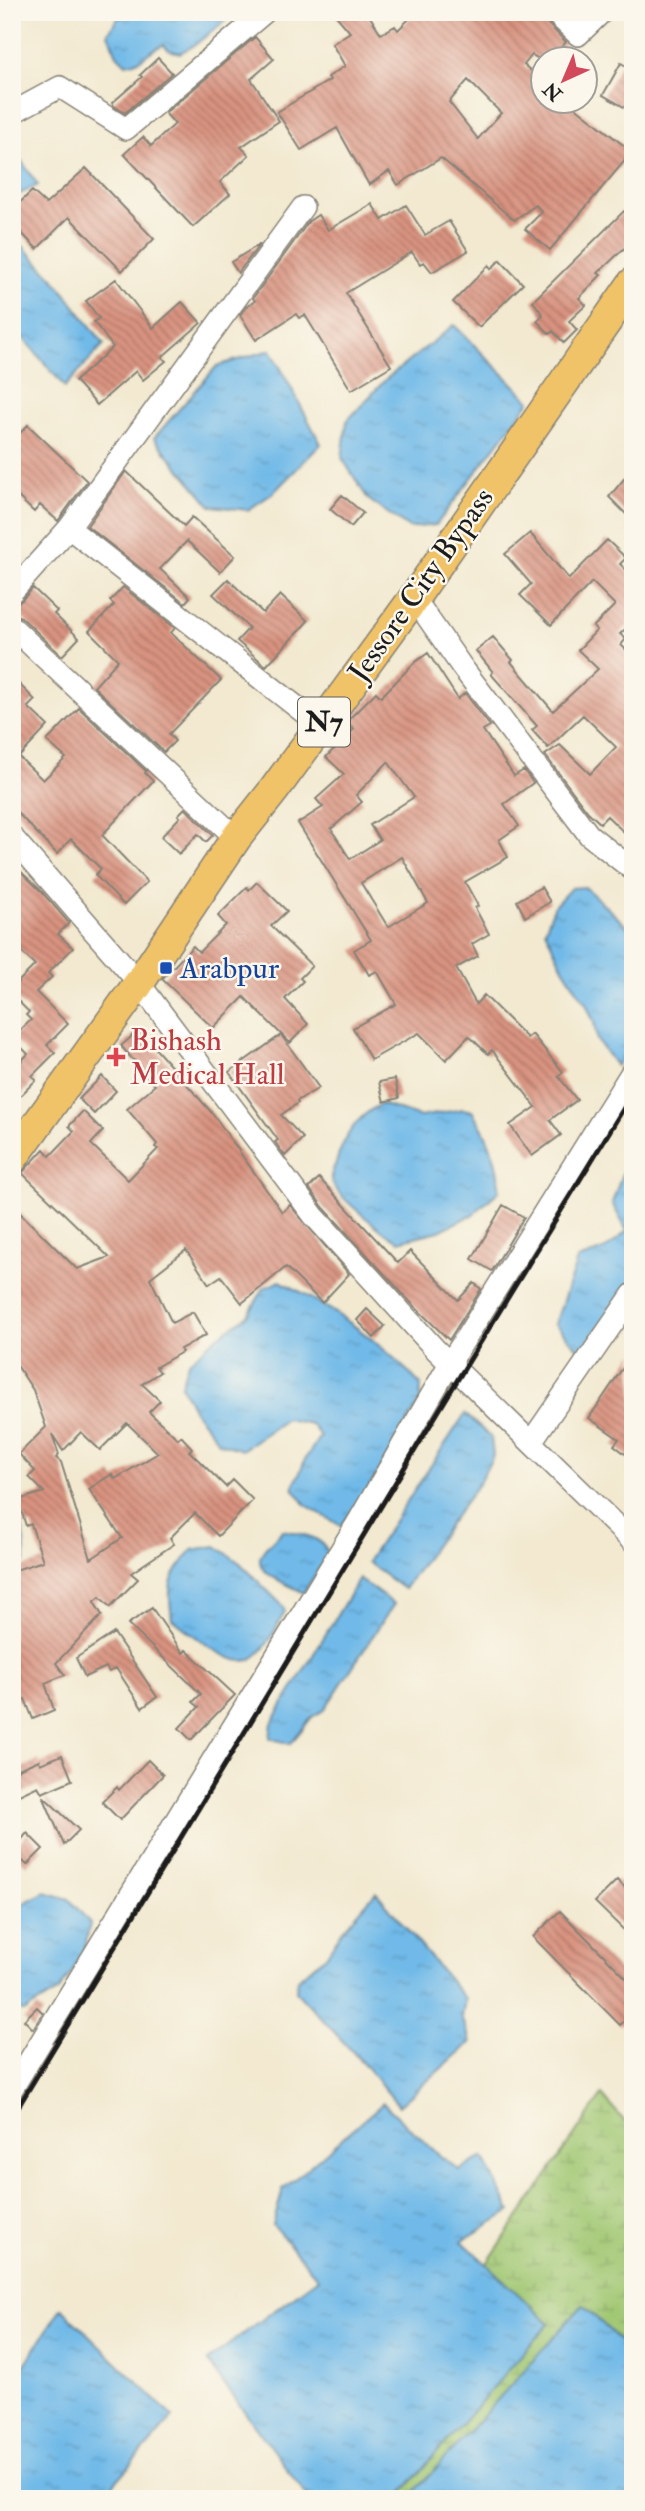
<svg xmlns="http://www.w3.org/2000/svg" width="645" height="2511" font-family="'IM FELL Double Pica',serif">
	<defs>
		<pattern id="wetland-marsh" width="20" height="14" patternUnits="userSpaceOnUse" patternTransform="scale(1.75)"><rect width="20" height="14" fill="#a0c772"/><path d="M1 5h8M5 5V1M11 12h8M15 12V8" fill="none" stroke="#89aa62"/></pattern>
		<pattern id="water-ripples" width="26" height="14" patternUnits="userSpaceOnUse" patternTransform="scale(1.75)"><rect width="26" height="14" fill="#70b9e8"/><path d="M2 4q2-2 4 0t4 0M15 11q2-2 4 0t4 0" fill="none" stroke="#609ec6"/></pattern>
		<pattern id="building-back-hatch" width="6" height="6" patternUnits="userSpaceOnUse" patternTransform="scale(1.75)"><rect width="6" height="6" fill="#d99380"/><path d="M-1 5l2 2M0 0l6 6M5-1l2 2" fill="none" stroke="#af7768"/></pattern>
	</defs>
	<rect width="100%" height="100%" fill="#fbf7ec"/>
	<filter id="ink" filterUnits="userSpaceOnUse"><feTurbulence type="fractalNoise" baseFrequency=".0143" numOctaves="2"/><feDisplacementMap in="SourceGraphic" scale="14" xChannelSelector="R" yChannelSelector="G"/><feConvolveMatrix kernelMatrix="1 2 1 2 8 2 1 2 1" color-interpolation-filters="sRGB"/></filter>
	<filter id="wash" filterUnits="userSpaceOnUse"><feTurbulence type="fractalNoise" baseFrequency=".00686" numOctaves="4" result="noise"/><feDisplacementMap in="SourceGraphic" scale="28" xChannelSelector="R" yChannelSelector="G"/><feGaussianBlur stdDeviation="1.57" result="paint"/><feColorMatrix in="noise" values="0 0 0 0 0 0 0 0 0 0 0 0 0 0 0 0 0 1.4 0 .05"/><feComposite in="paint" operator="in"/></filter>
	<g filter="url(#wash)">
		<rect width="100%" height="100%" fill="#f2e9d0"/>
		<path fill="url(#wetland-marsh)" stroke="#5e7247" stroke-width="2" d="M602,2095L633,2131V2499H326Z"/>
		<path fill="url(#water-ripples)" stroke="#466a82" stroke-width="2" d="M124,12H236L196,44L180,53L169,50L164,45C148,49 146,61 126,64L117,55L108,34L115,22Z
			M12,147L38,185L12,198Z
			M12,235L55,280L104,344L65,387L12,325Z
			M454,325L530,401L436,525L409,528L368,499L342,458L347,421L385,380Z
			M271,350L321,444L273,493L248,510L211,506L154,438L217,366Z
			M585,887L633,932V1042L616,1066L597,1040L594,1022L586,1004L563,968L545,930L555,905L571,888Z
			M381,1104L420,1117L463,1109L472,1111C487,1133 500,1164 499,1191L472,1215L439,1231L399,1241C385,1234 332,1194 331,1179C331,1174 334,1167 336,1163C344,1136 356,1117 381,1104Z
			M633,1144V1297L584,1355L555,1324L577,1260L606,1249L627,1231L612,1203Z
			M280,1281C332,1307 382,1343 421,1385L420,1401L363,1498L341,1526L306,1505L293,1488L306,1458L320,1436L311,1424L286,1419L242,1450L220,1443L194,1411L181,1385L188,1362L217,1337L248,1315L264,1288Z
			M465,1414L491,1437L493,1456L480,1481L404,1589L367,1562Z
			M12,1491L24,1536L25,1562L12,1565Z
			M283,1530C301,1535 323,1535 329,1555L303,1593C291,1584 253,1575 261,1555C264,1547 277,1537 283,1530Z
			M216,1546L240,1563L283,1606L285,1611C277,1626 267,1651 251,1659C231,1670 189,1630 172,1619C167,1580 169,1580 192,1550Z
			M359,1579L394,1604L324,1710L312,1717L290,1744L270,1738L272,1723Z
			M45,1892L69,1899L90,1923L84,1953L59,1991L24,2012L12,2005V1909Z
			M376,1892L465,1999L462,2017L471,2042L399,2106L364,2064L296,1991L297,1979L326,1956L342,1931Z
			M383,2103L439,2155L459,2170L483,2157L511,2211L462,2241L549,2323L397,2499H309L207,2361L318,2278L273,2225L283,2189Z
			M583,2305L633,2353V2499H408Z
			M61,2308L173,2417L101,2499H12V2385Z"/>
		<g id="blocks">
			<path fill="url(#building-back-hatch)" fill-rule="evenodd" d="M333,12H367L381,34L395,26L398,30L416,12H541L545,21L566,42L550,60H543V61L532,55L524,65L543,81V102H569L632,152L550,250L525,229L542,212L536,205L514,220L441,158L398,185L389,171L369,185L337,128L301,150L277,112L330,80L328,77L345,66L332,44L350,32ZM468,80L501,113L478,139L449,102Z
				M255,37L274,59L251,79L279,121L241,147L249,155L220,182L230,194L193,227L124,154L143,137L151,146L175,124L165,113Z
				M158,58L172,73L125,113L114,106L112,103L142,77L140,75Z
				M621,63L633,70V112L603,95Z
				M86,168L154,239L122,271L69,217L37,249L12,223V210L32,191L46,204Z
				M372,204L382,220L406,205L425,235L449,221L468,251L432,272L424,262L420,264L412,252L346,293L391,366L351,390L305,315L299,318L296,314L256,340L240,315L247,306L255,301L253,298L309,221L318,215L328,230Z
				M624,211L633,219V240L598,273L601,275L579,298L586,305L569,321L577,330L564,343L553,331L550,334L537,321L543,315L533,301Z
				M260,244L238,273L231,262Z
				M500,260L523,284L479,327L453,302L489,265L491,269Z
				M116,279L153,328L182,302L201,323L162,357L166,361L143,380L136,371L97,405L75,381L113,347L94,322L99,318L86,301Z
				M28,425L87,481L58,521L40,505L34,512L12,491V441Z
				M633,468V521L609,497Z
				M126,471L184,526L192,517L235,556L220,572L187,541L160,569L190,597L185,603L87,526Z
				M342,495L363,513L351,527L330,509Z
				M530,533L569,579L607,540L626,558L620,564L633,576V622L620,634L626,639L621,645L633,656V841L607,816L600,823L588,812L545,755L560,745L590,774L616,747L583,715L548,748L532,730L537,726L491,674L493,672L476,651L493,637L513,660L511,662L553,711L598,669L578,650L597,630L593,627L615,605L592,582L551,625L520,595L531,584L505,554Z
				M228,579L263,613L280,595L308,621L266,666L237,641L249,628L213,594Z
				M123,587L175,628L171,633L221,680L169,734L175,741L164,752L94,687L118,660L89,631L114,605L110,601Z
				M33,588L57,611L54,614L79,638L62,656L21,617L12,614V605L21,601Z
				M428,653L458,699L465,693L490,726L483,730L514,776L524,770L533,783L504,804L519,826L499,840L508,857L465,882L478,906L475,908L489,934L472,944L478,956L456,968L476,1004L484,995L527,1038L532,1034L563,1072L558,1076L577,1100L550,1120L561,1135L532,1156L510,1125L536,1107L492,1050L488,1054L469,1036L446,1060L419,1033L371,1060L353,1028L396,1004L377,971L369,975L354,950L371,940L298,823L323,807L316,799L344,774L326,757L354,729L346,722L376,692L381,697L414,663ZM388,762L414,797L370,825L380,840L350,859L331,829L362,802L356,795ZM402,857L428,903L388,927L361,883Z
				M12,677L35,700L28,707L48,726L19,757L43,780L66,758L47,741L79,708L146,771L145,773L153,781L102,835L147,882L124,905L95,875L101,869L71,839L57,854L12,807Z
				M185,808L213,835L206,842L198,834L179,854L161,837L180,817L178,815Z
				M12,863L42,892L69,923L58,934L73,948L48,973L52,977L36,992L68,1024L47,1045L55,1053L32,1076L36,1080L12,1104V1070L28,1054L12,1038L31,1020L26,1015L29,1012L12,995V988L35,965L12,943Z
				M257,882L287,911L271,926L312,966L300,978L303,981L285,999L308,1024L290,1043L244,997L213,1028L162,979L193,946L199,952L226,925L218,916L247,887L249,890Z
				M541,887L550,902L525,917L517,901Z
				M139,1030L213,1114L282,1212L290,1205L349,1274L322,1303L286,1267L242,1303L221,1276L209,1284L186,1250L150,1278L172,1323L193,1312L206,1335L180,1349L182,1352L156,1367L160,1372L142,1384L160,1401L149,1412L178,1439L181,1436L192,1448L189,1451L226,1487L233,1480L253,1500L218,1536L195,1513L170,1538L174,1544L131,1573L138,1579L110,1607L100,1597L94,1602L102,1615L56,1663L65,1675L45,1683L54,1710L33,1719L25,1699L19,1702L12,1688V1571L43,1561L31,1524L26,1526L18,1500L44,1492L29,1477L35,1471L19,1454L46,1427L33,1390L12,1358V1205L77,1269L109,1257L22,1173L44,1149L50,1156L74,1131L69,1126L83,1111L103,1131L91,1144L128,1180L158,1149L155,1147L157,1144L127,1109L155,1085L121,1046ZM127,1423L158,1453L115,1479L112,1474L89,1489L122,1538L91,1559L61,1462L56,1458L59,1455L52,1434L63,1451L81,1432L100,1450Z
				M281,1035L319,1088L297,1101L298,1103L281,1115L303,1138L285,1156L275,1142L278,1140L229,1072Z
				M102,1076L116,1091L94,1114L79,1099Z
				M395,1079L399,1098L384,1102L379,1082Z
				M319,1178L398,1263L410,1251L458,1300L474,1283L481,1289L449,1340L415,1307L324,1208L309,1188Z
				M503,1205L524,1217L492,1271L472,1259Z
				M367,1309L385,1326L374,1338L357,1320Z
				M633,1353V1460L614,1445L619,1439L589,1418Z
				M152,1608L183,1653L186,1650L235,1695L191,1740L179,1728L199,1707L193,1702L201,1694L128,1624Z
				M114,1633L157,1697L142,1708L116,1668L109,1672L106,1667L85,1677L76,1658Z
				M62,1755L72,1780L42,1793L38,1786L17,1796L12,1785V1772L39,1760L40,1764Z
				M148,1760L163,1775L120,1820L102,1802L117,1787L119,1790Z
				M43,1796L79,1830L64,1845Z
				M27,1833L43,1849L27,1865L12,1851Z
				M617,1880L633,1895V1939L595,1902Z
				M560,1911L633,1985V2013L620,2025L533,1937Z
				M37,2007L43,2013L33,2029L24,2020Z"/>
		</g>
	</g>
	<g filter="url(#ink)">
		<use href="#blocks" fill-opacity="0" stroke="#878276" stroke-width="2"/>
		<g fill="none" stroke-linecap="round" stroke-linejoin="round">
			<defs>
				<path id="minor" d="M554,12L578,35L602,12
					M12,113L60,87L126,129L265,12
					M69,528L321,726
					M12,592L69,528L303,207
					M414,598L462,667L589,835L633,870
					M12,627L236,838
					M12,837L139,983L314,1216L436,1350L633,1542
					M531,1442L633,1294
					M12,2089L358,1522L450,1363L633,1070"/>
				<path id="highway" d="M12,1159L139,983L236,838L274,790L414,598L633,283"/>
			</defs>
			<use href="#minor" stroke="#878276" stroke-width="24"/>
			<use href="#highway" stroke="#878276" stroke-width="33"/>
			<use href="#minor" stroke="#fff" stroke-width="21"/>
			<use href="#highway" stroke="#f1c369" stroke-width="30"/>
			<path stroke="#1c1c1c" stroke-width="5" d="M12,2117L461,1374L633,1093"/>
		</g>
	</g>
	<rect fill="#1a4fb4" stroke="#fbf7ec" stroke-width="2.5" x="159" y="961" width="14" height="14" rx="3.5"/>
	<path fill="#e0444e" stroke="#fbf7ec" stroke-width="2.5" d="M112.5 1046.5h7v7h7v7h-7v7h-7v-7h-7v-7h7z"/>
	<g text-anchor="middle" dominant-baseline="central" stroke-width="5" stroke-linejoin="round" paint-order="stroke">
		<rect fill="#fbf7ec" stroke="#5f5e5a" stroke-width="2" x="298" y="697.5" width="52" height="49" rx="5"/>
		<g font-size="28" font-weight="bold" fill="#1c1c1c">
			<text x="324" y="722">N7</text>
		</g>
		<g font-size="30" fill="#1c1c1c" stroke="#fbf7ec">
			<text transform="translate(421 585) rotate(-55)">Jessore City Bypass</text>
		</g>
		<g font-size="30" fill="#164399" stroke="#fbf7ec" text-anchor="start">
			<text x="180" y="968">Arabpur</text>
		</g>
		<g font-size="30" fill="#be3a42" stroke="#fbf7ec" text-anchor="start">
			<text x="130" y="1040">Bishash<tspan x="130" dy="34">Medical Hall</tspan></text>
		</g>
	</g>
	<rect width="645" height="2511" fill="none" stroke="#fbf7ec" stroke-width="42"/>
	<g transform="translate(564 80) rotate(224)"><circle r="33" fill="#fbf7ec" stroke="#a29f99" stroke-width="2"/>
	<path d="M0-5L12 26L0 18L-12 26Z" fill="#d1495b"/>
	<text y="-10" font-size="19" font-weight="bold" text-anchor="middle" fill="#1c1c1c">N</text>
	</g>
</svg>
